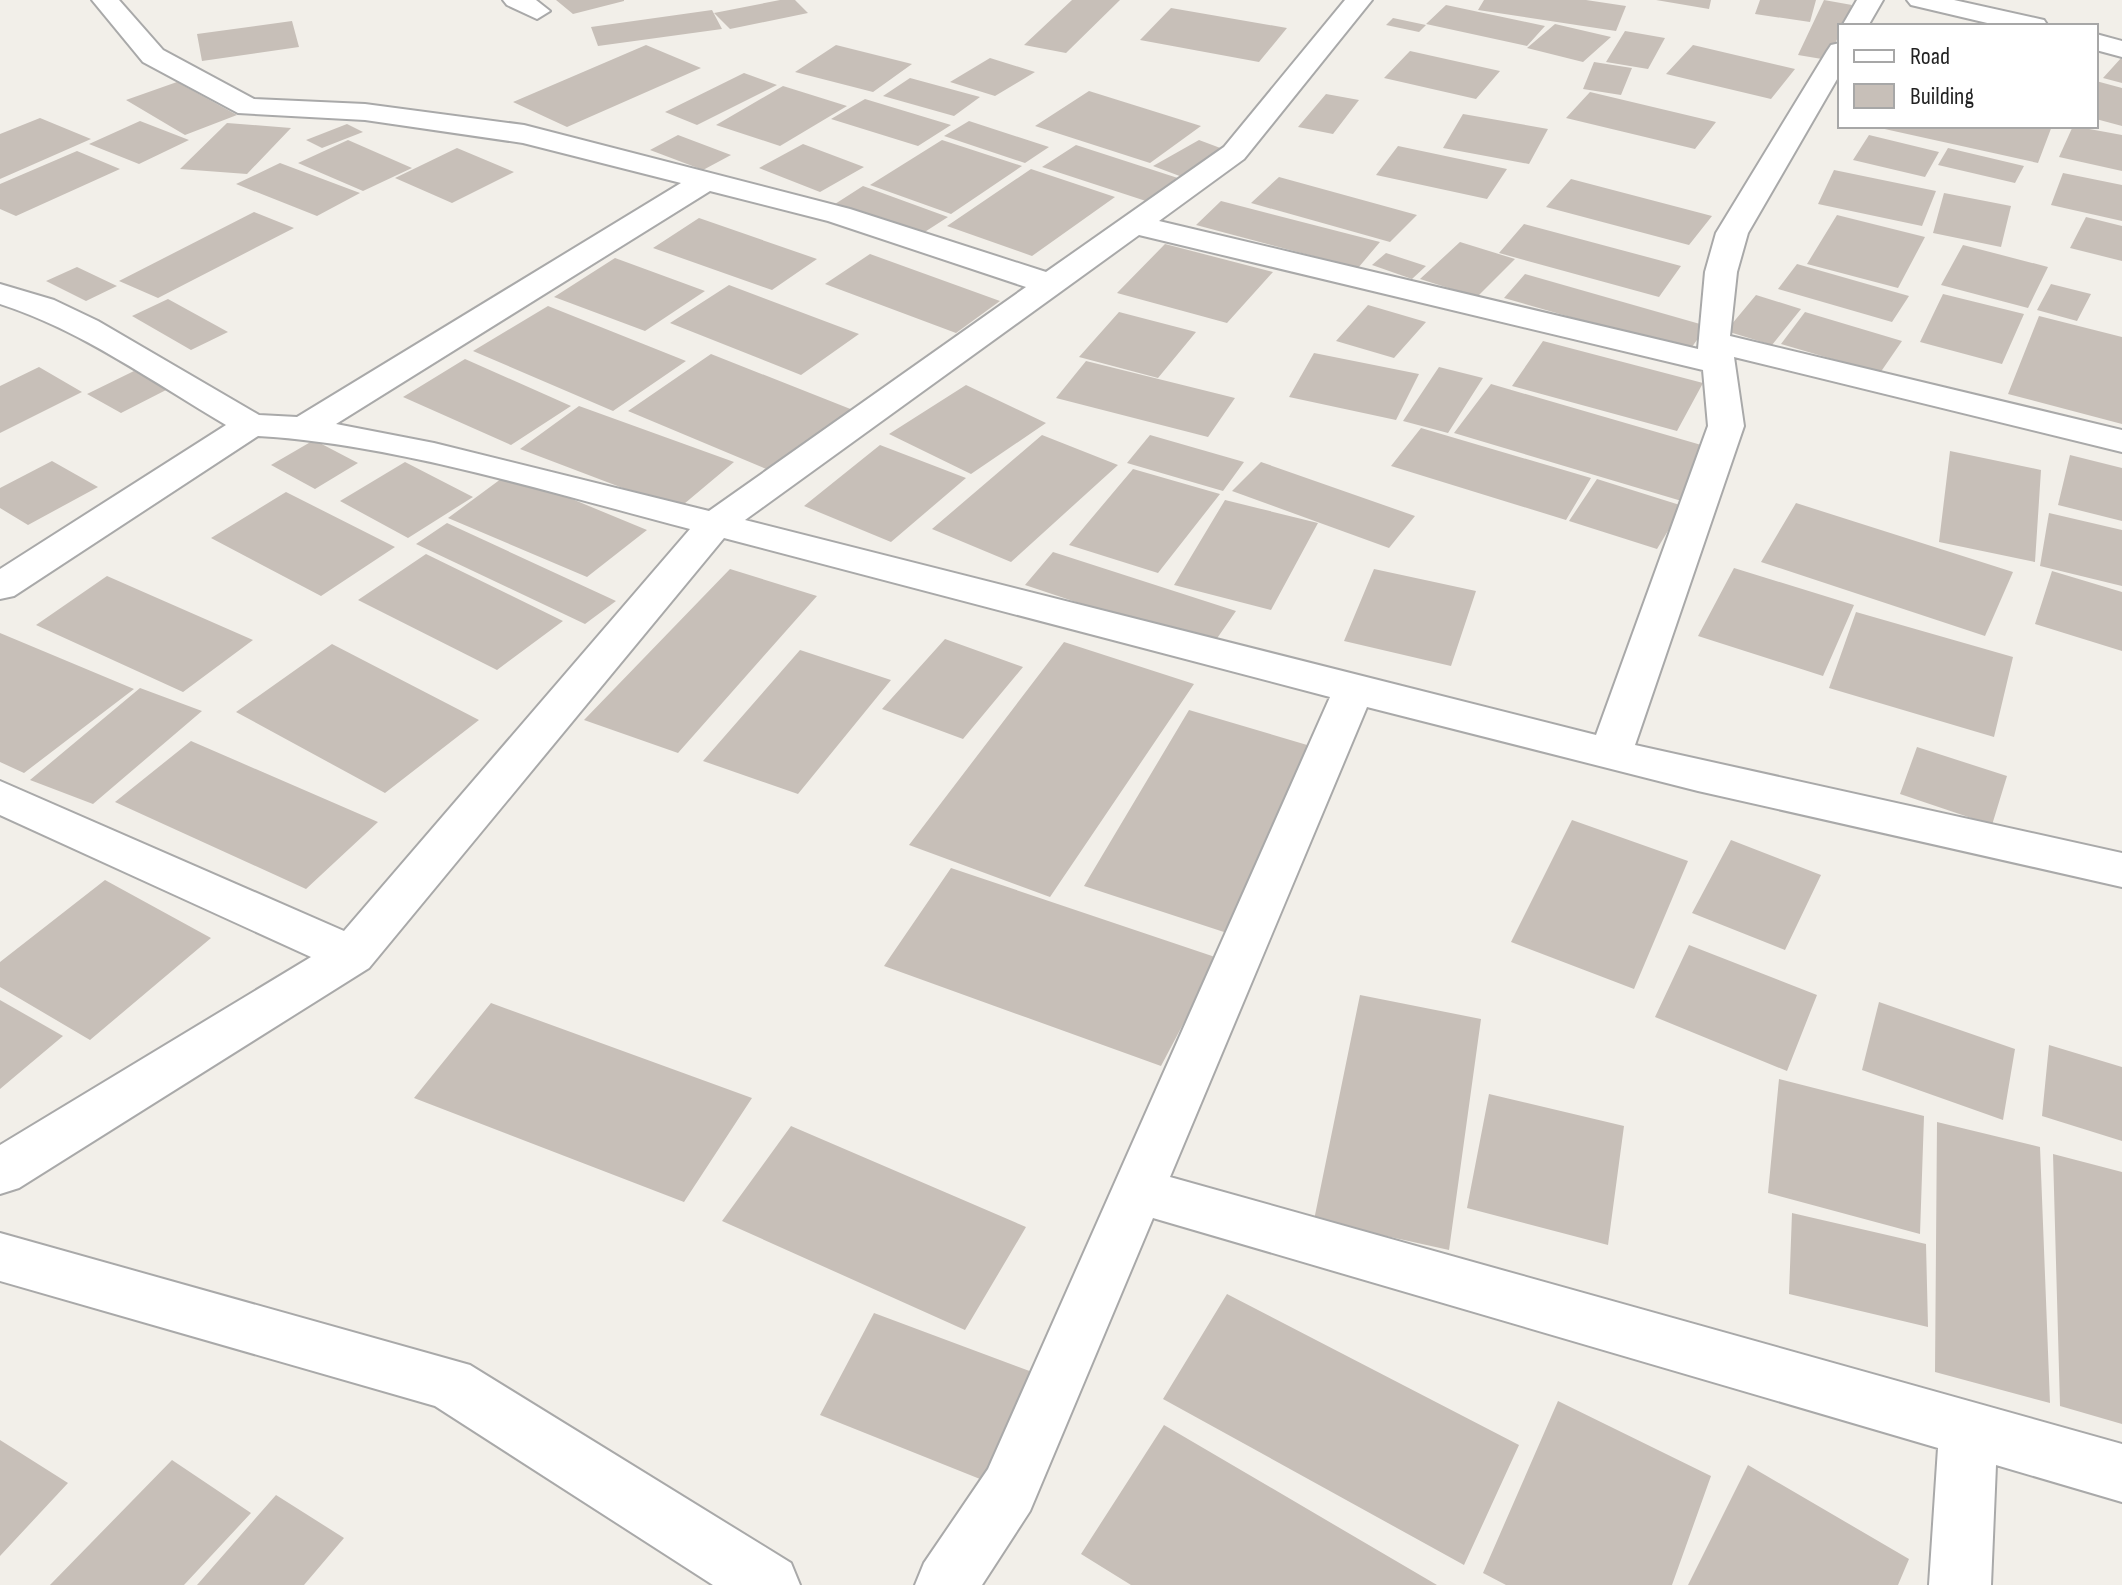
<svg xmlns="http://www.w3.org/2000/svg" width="2122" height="1585" font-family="'Sofia Sans Condensed',sans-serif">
	<rect width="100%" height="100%" fill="#f2efe9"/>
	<path fill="#c7bfb8" d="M556,0H624V1L573,14Z
		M780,0H795L808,13L730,29L714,13Z
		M1072,0H1120L1066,53L1024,45Z
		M1484,0H1586L1626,6L1616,31L1478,10Z
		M1656,0H1711L1709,9Z
		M1760,0H1816L1810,22L1755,14Z
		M1824,0L1852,5L1828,60L1798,55Z
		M1446,5L1545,26L1527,46L1426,24Z
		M1171,8L1287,28L1259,62L1140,40Z
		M712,10L722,29L598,46L591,27Z
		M1393,18L1426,25L1419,32L1386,25Z
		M292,21L299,47L202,61L197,34Z
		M1555,24L1611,37L1583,62L1527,48Z
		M1625,31L1665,38L1648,69L1606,62Z
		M646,45L701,68L567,127L513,102Z
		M836,45L912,64L873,92L795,72Z
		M1693,45L1795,69L1771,99L1666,74Z
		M1410,51L1500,71L1476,99L1384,78Z
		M2122,57V83L2103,78Z
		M990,58L1035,72L995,96L950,82Z
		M1594,62L1632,68L1621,95L1583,89Z
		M744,73L777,85L697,125L665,112Z
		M910,78L980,97L954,116L883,96Z
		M2096,81L2122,88V126L2096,119Z
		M177,82L237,115L185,135L126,100Z
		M783,86L847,106L780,146L716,125Z
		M1089,91L1201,126L1150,163L1035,126Z
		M1590,92L1716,122L1695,149L1566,118Z
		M1326,94L1359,100L1333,134L1298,127Z
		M865,99L951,125L918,146L831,119Z
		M1463,114L1548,129L1529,164L1443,148Z
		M40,118L91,139L0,179V134Z
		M140,121L189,140L139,164L89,144Z
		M969,121L1049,147L1025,163L944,136Z
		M227,123L291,128L247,174L180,169Z
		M347,124L363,132L322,148L306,140Z
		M1871,126H2052L2038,163Z
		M2073,126L2122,135V171L2059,157Z
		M678,135L731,155L703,170L650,150Z
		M1869,135L1939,152L1925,177L1853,160Z
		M348,140L412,168L363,191L298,163Z
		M942,140L1022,166L951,214L870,185Z
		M1199,140L1231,152L1185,178L1153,166Z
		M803,144L864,167L820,192L759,168Z
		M1076,145L1184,180L1152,203L1042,167Z
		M1398,146L1507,169L1487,199L1376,175Z
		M457,148L514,172L452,203L395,178Z
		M1948,148L2024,166L2015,183L1938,165Z
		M77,151L120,169L16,216L0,209V184Z
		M280,163L360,193L317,216L236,184Z
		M1031,169L1115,197L1032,256L947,226Z
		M1834,170L1936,191L1922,226L1818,204Z
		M2063,173L2122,185V221L2051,205Z
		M1279,177L1417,215L1390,242L1251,203Z
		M1571,179L1712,216L1689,245L1546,207Z
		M863,186L948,217L920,235L835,204Z
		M1944,193L2011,206L2001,247L1933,233Z
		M1221,201L1380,242L1358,268L1196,225Z
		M254,212L294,228L158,298L119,281Z
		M1837,215L1925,237L1898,288L1807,264Z
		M2086,217L2122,226V261L2070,248Z
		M699,218L817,259L772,290L653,248Z
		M1524,224L1681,266L1659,297L1499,253Z
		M1460,242L1515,259L1477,297L1420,279Z
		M1165,244L1273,272L1227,323L1117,293Z
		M1963,245L2048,267L2028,308L1941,285Z
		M1386,253L1426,266L1412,279L1372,265Z
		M870,254L1000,301L956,333L825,284Z
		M615,258L705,291L645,331L554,297Z
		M1797,264L1909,296L1892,322L1778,289Z
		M77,267L117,286L86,301L46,281Z
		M1525,274L1707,326L1689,351L1504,298Z
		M2051,284L2091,294L2077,321L2037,310Z
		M729,285L859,334L801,375L670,323Z
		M1943,294L2024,314L2002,364L1920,342Z
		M1756,295L1801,309L1772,345L1726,331Z
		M168,299L228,332L191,350L132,316Z
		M1368,305L1426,322L1394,358L1336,341Z
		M548,306L686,361L613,411L473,351Z
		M1119,312L1196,332L1158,378L1079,357Z
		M1805,312L1902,341L1880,373L1781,344Z
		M2039,316L2122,337V424L2008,394Z
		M1543,341L1703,383L1677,431L1512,386Z
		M1314,353L1419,374L1396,420L1289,397Z
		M711,354L858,412L776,473L628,411Z
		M465,359L571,406L511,445L403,397Z
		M1086,361L1235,398L1208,437L1056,398Z
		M39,367L82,392L0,433V386Z
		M1439,367L1483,378L1448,433L1403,421Z
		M134,371L168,389L121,413L87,394Z
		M1491,384L1715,449L1685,502L1454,433Z
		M966,385L1046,423L971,474L889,434Z
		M579,406L734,462L678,509L520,449Z
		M1421,428L1591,478L1566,520L1391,466Z
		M1042,435L1118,465L1011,562L932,529Z
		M1150,435L1244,462L1223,491L1127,463Z
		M314,440L358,463L315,489L271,465Z
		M880,445L966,478L891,542L804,506Z
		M1950,451L2041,470L2035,562L1939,542Z
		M2070,455L2122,468V521L2058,505Z
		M52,461L98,487L28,525L0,508V488Z
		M405,462L473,497L408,538L340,501Z
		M1261,462L1415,516L1389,548L1232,491Z
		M1133,469L1220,494L1158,573L1069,545Z
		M509,473L647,530L587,577L448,518Z
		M1597,479L1683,506L1657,549L1569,521Z
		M286,492L395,547L321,596L211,538Z
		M1225,500L1318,523L1271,610L1174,585Z
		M1796,503L2013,572L1985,636L1761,562Z
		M2049,513L2122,530V586L2040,566Z
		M447,523L616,601L585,624L416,544Z
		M1053,552L1236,611L1211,647L1025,585Z
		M426,554L563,621L497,670L358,600Z
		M1734,568L1854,605L1823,676L1698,636Z
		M730,569L817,596L678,753L584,720Z
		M1374,569L1476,591L1451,666L1344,641Z
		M2052,571L2122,592V651L2035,624Z
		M107,576L253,640L183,692L36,625Z
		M1856,612L2013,657L1994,737L1829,688Z
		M0,633L134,689L24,773L0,762Z
		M945,639L1023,667L963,739L882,709Z
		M1064,642L1194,684L1050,897L909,845Z
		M332,644L479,720L385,793L236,712Z
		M800,650L891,680L798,794L703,761Z
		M140,688L202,711L93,804L30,780Z
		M1189,710L1324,750L1230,934L1084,886Z
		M191,741L378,822L306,889L115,802Z
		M1917,747L2007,776L1992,825L1900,794Z
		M1572,820L1688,861L1634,989L1511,942Z
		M1731,840L1821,875L1785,950L1692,913Z
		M951,868L1218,958L1161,1066L884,966Z
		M105,880L211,938L90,1040L0,987V962Z
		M1689,945L1817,995L1787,1071L1655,1017Z
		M1360,995L1481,1019L1449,1250L1314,1220Z
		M0,1000L63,1036L0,1089Z
		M1879,1002L2015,1049L2003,1120L1862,1070Z
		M491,1003L752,1098L684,1202L414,1098Z
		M2049,1045L2122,1067V1141L2042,1116Z
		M1779,1079L1924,1116L1920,1234L1768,1193Z
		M1489,1094L1624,1126L1608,1245L1467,1208Z
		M1937,1122L2040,1147L2050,1403L1935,1372Z
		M791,1126L1026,1227L965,1330L722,1221Z
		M2053,1154L2122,1172V1424L2060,1406Z
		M1792,1213L1926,1244L1928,1327L1789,1294Z
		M1227,1294L1519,1445L1464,1565L1163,1399Z
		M874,1313L1043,1376L995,1485L820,1415Z
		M1558,1401L1711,1476L1672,1585H1506L1483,1573Z
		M1164,1425L1437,1585H1131L1081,1554Z
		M0,1440L68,1483L0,1556Z
		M172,1460L251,1513L184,1585H50Z
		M1748,1465L1909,1559L1898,1585H1688Z
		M276,1495L344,1538L304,1585H197Z"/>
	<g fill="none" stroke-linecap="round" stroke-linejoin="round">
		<defs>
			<path id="minor" d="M92,0H119L163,50L254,99L365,104L524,125L850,209L1046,272L1224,147L1345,0H1372L1244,159L1159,221L1698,349L1705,272L1716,233L1827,51L1831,45L1840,43V74L1748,233L1737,272L1730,336L2122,430V452L1734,357L1744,426L1635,745L2122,853V887L1698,791L1367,707L1170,1177L2122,1444V1502L1996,1465L1991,1585H1929L1938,1448L1153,1218L1030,1511L982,1585H915L924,1563L988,1469L1330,697L724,538L369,968L19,1188L0,1194V1145L311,957L0,815V781L344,931L690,529C555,494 397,444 258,436L14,596L0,599V569L226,425C153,382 81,330 0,304V284L54,300L98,321L259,415L297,417L681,183L523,143L365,120L238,113L143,62ZM710,191L828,221L1026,287L709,511L434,443L336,424ZM1139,235L1703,370L1708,426L1596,735L745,520Z
				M503,0H536L550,11L537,19L507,5Z
				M1857,0H1883L1868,26H1842Z
				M1907,0H1954L2044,20L2048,26H2000L1911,5Z
				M2096,34L2122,41V57L2096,50Z
				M0,1233L470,1365L791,1563L800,1585H713L435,1406L0,1281Z"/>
		</defs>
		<use href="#minor" stroke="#a9a9a9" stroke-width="4"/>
		<use href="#minor" fill="#fff" fill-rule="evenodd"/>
	</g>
	<rect x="1838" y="24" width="260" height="104" fill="#ffffff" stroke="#a7a7a7" stroke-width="2"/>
	<rect x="1854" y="50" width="40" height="12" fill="#ffffff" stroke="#a7a7a7" stroke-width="2"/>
	<text x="1910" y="64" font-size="24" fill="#222222">Road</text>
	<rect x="1854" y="84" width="40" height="24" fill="#c7bfb8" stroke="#a7a7a7" stroke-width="2"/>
	<text x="1910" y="104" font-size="24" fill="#222222">Building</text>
</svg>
